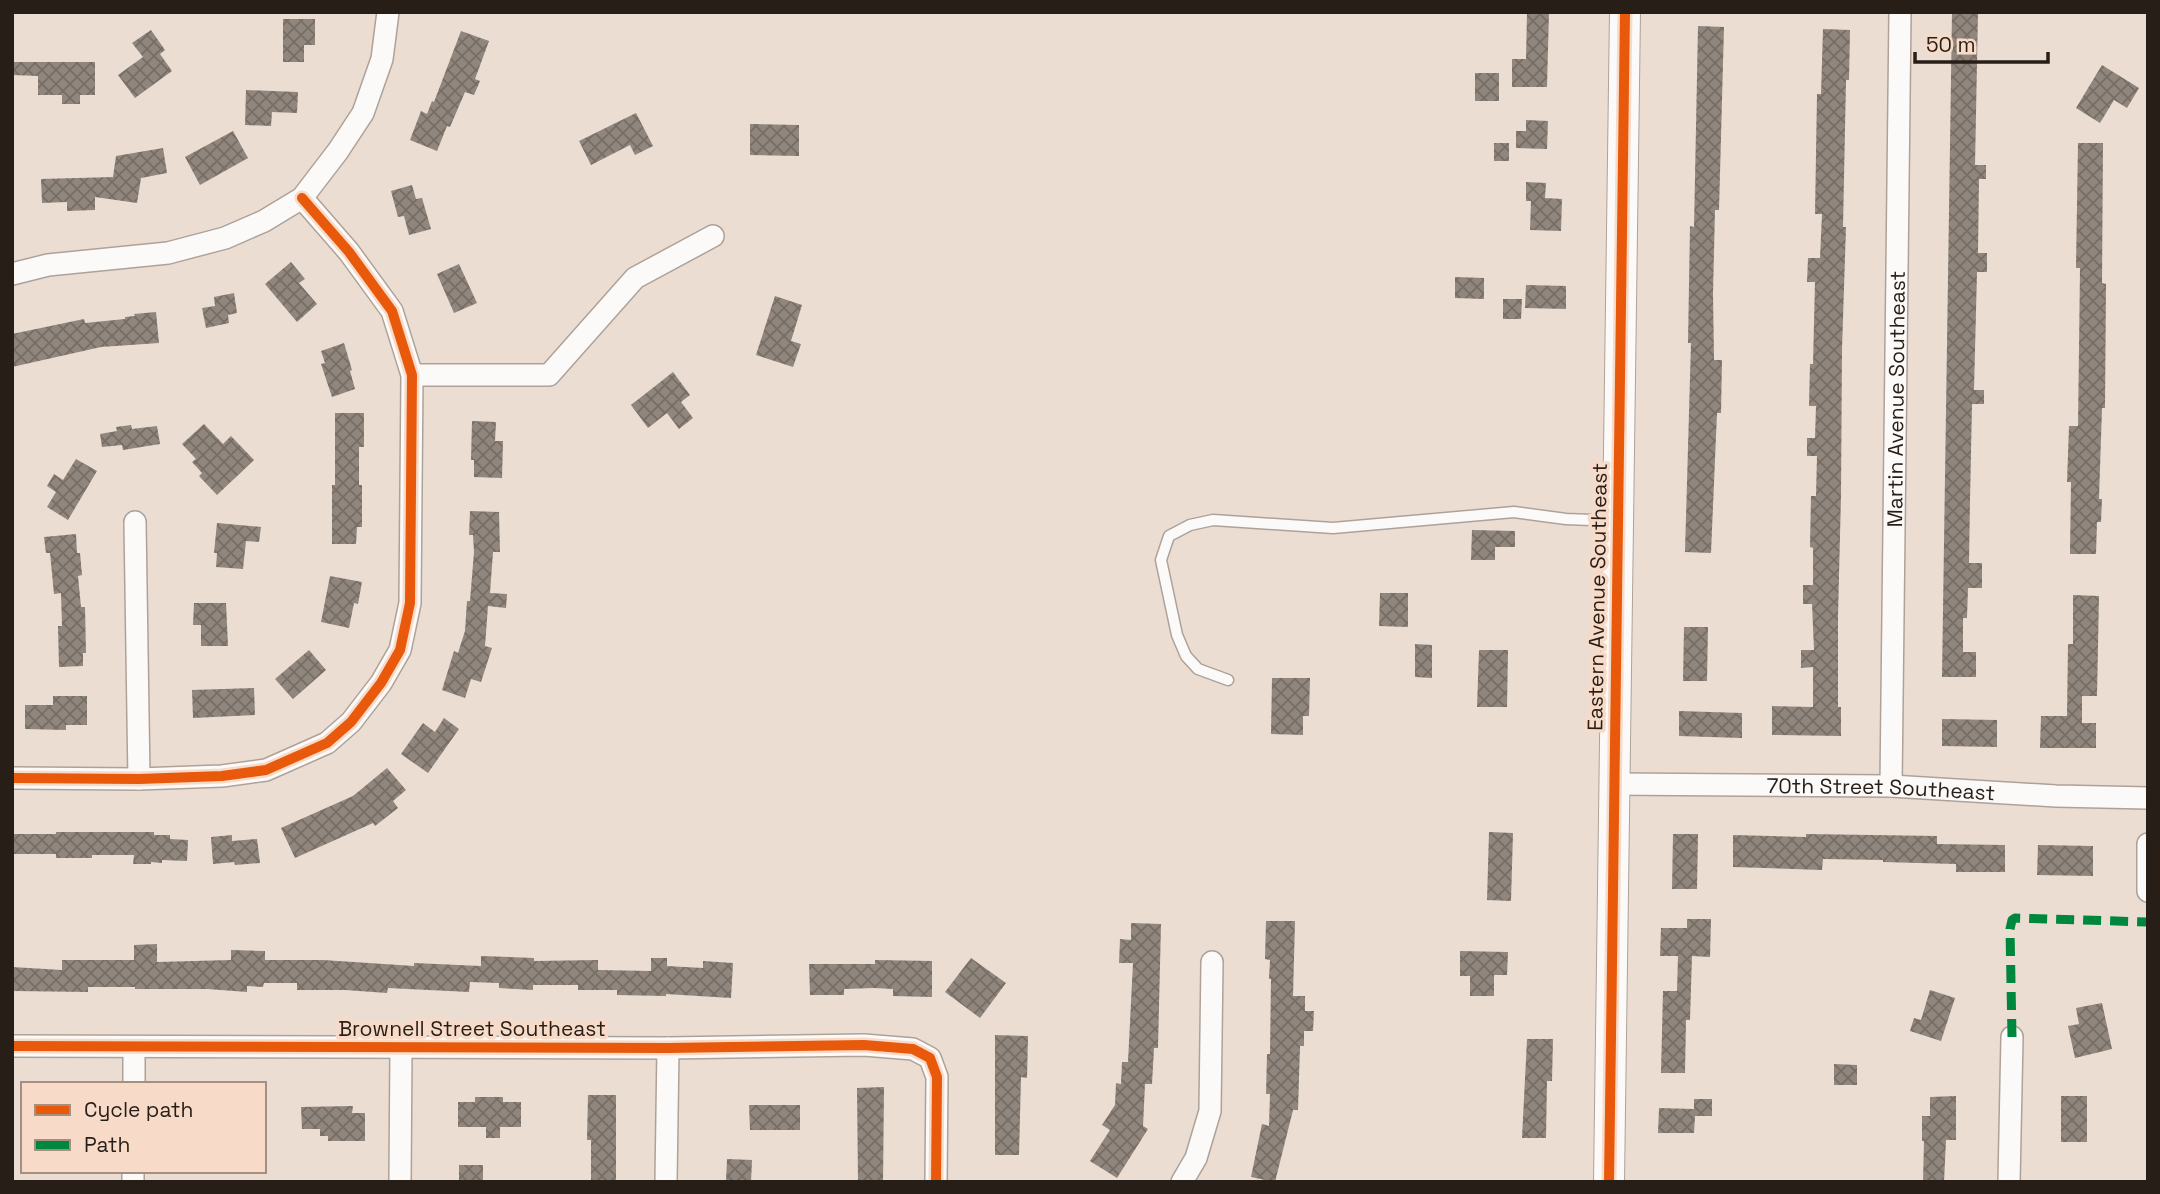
<svg xmlns="http://www.w3.org/2000/svg" width="2160" height="1194" font-family="'Space Grotesk',sans-serif">
	<defs>
		<pattern id="building-cross-hatch" width="8" height="8" patternUnits="userSpaceOnUse" patternTransform="scale(1.75)"><rect width="8" height="8" fill="#90867d"/><path d="M0 0l8 8M0 8l8-8" fill="none" stroke="#766d65"/></pattern>
	</defs>
	<rect width="100%" height="100%" fill="#ecddd2"/>
	<path fill="url(#building-cross-hatch)" d="M1527,12H1549L1547,87H1512V59H1526Z
		M1952,12H1978L1975,165H1986V179H1979L1978,253H1987V272H1977L1974,390H1984V404H1972L1970,500L1969,563H1982V588H1968L1967,618H1963V652H1976V677H1942Z
		M283,19H315V45H304V62H283Z
		M1698,26L1724,27L1719,210H1715L1713,293L1714,360H1722L1721,413H1717L1711,553L1685,552L1691,343H1688L1690,226L1694,227Z
		M1823,29L1850,30L1849,80H1846L1843,227H1846L1842,349L1841,496L1838,616V707H1841V736L1772,735V706L1813,707V667L1801,668V650H1814L1812,604H1803V585H1813V548L1810,547L1811,496H1816L1817,456H1807V438H1815L1816,406H1809L1810,364H1813L1815,282H1807L1808,258H1820L1822,214H1815L1817,94H1821Z
		M151,30L165,50L160,54L172,71L135,98L118,75L143,57L132,43Z
		M461,31L489,41L475,79L480,81L474,95L465,92L450,127L447,126L437,151L410,140L421,111L427,114L432,101L434,102Z
		M12,62H95V95H80V104H62V95H38V76L12,75Z
		M2102,65L2139,88L2127,108L2114,100L2100,123L2076,108Z
		M1475,73H1499V101H1475Z
		M246,90L298,92L297,113L272,112L271,126L245,125Z
		M636,113L653,146L635,155L630,145L591,165L579,141Z
		M1526,120L1548,121L1547,149L1516,148V131H1526Z
		M750,124L799,125V156L750,155Z
		M233,131L248,158L200,185L185,157Z
		M1494,143H1509V161H1494Z
		M2078,143H2103L2102,283L2106,284L2105,408H2102L2099,499H2102L2101,522H2097L2096,554H2070L2071,482H2067L2069,426H2078L2080,268H2076Z
		M163,148L167,173L141,178L137,203L95,197V210L67,211V202L42,203L41,179L113,177L116,156Z
		M1526,182L1546,183L1545,198L1562,199L1561,231L1530,230L1531,201H1526Z
		M412,185L416,199L422,198L431,229L409,235L404,216L398,217L391,191Z
		M291,262L305,279L299,283L317,304L297,322L265,284Z
		M459,264L477,303L454,313L437,274Z
		M1455,277L1484,278V299L1455,298Z
		M1526,285L1566,286V309L1525,308Z
		M234,293L237,313L228,315L229,323L206,328L202,308L215,306L214,297Z
		M775,296L802,305L791,341L801,344L793,367L756,355Z
		M1503,299H1522L1521,319H1503Z
		M156,312L159,343L101,347L12,367V334L84,319L85,323L125,319V317L135,316L134,314Z
		M344,343L352,370L350,371L355,389L332,397L321,364L325,363L321,351Z
		M673,372L690,395L681,402L693,418L679,429L667,413L648,428L631,405Z
		M335,413H364V447H359V485H362V527H357L356,544H332V485H335Z
		M472,421L496,422L495,441H503L502,478L474,477V460H471Z
		M204,424L223,444L231,436L254,460L217,495L199,476L202,473L192,462L196,459L182,444Z
		M131,425L132,429L157,426L160,444L123,450L122,445L102,447L100,434L117,431L116,427Z
		M76,459L97,471L68,520L47,507L56,492L47,486L54,474L63,480Z
		M470,511L499,512L500,552H493L490,593L507,594L506,608L488,606L485,646L492,648L481,682L471,679L465,698L442,690L454,651L458,653L465,631L467,601H470L474,552L473,535H469Z
		M217,523L261,527L259,542L246,541L243,569L216,567L217,553H214Z
		M1472,530L1515,531V547H1495V560H1471Z
		M76,534L77,553H80L82,575L78,576L81,607H85L86,653H83V666L59,667L58,626H62L61,593L54,594L50,553H46L44,537Z
		M330,576L362,582L358,604L354,603L349,628L321,622Z
		M1380,593H1408V627L1379,626Z
		M2073,595L2099,596L2097,696H2082V723H2096V748H2040L2041,716H2067L2068,644H2073Z
		M194,603H226L228,646H201V625H193Z
		M1684,627H1708L1707,681H1683Z
		M1415,644L1432,645V678L1415,677Z
		M309,650L326,670L293,699L275,679Z
		M1479,650H1508L1507,707H1477Z
		M1272,678H1310L1309,716H1303V735L1271,734Z
		M254,688L255,715L193,718L192,690Z
		M53,696H87V725H66V730L25,729V705H53Z
		M1679,711L1742,713V738L1679,736Z
		M444,718L459,729L428,773L401,754L423,723L435,732Z
		M1942,719L1997,720V747L1942,746Z
		M387,768L406,790L393,801L398,808L375,826L373,823L295,858L281,828L353,796Z
		M56,832H154V835H170V839L188,840L187,861L162,860V863L151,862V864H133L134,855H92V858H56V854H12V834H56Z
		M1489,832L1513,833L1511,901L1487,900Z
		M1673,834H1698L1697,889H1672Z
		M1806,834L1937,836V844L2005,845V872H1956V864L1883,862V860L1823,859L1822,870L1733,867V835L1806,837Z
		M232,835V841L257,839L260,863L235,865L234,862L213,864L211,837Z
		M2038,845L2093,846V876L2037,875Z
		M1687,919H1711L1710,957L1692,956L1690,1020H1686L1685,1073H1661L1663,991H1677L1678,956H1660L1661,928H1687Z
		M1266,921H1295L1293,996H1305V1011H1314L1313,1031H1304V1046H1300L1298,1110H1293L1275,1182L1251,1177L1262,1124L1269,1126L1270,1094H1266L1267,1054H1270L1271,979H1269L1270,960L1265,959Z
		M1131,923L1161,924L1158,1048H1154L1152,1084H1145L1143,1126L1148,1129L1117,1178L1090,1161L1110,1130L1102,1125L1115,1105L1116,1083L1121,1084L1122,1062H1128L1133,963H1119L1120,939L1131,940Z
		M157,944V962L231,960V950L265,951V960H323L414,966V963L481,966V956L534,958V961L598,960V970L651,971V958H667V966L703,968V961L733,963L731,998L666,994V996L617,995V990H578V985H533V990L499,988V983L470,982L469,992L388,988L387,993L345,990H297V983H264L263,987L247,986V992L208,989H135V987H88V992L12,991V967L62,970V960H134V945Z
		M1460,951L1508,952L1507,975H1494V996H1470V976H1460Z
		M971,958L1006,983L980,1018L945,992Z
		M875,960L932,961V997L893,996V989L874,988L844,989V995H810L809,964H875Z
		M1930,990L1955,998L1941,1041L1910,1031L1914,1018L1921,1020Z
		M2102,1003L2112,1049L2075,1058L2068,1026L2079,1024L2076,1008Z
		M995,1035L1028,1036L1027,1078L1021,1077L1019,1155H995Z
		M1527,1039H1553L1552,1081H1547L1546,1138H1522Z
		M1834,1064L1857,1065V1085H1834Z
		M884,1087L883,1182H858L857,1088Z
		M588,1095H616V1182H591V1140H587Z
		M1956,1096V1140H1946L1944,1182H1923L1924,1141H1922V1116H1930V1097Z
		M2061,1096H2087V1142H2061Z
		M475,1097H503V1102H521V1127H500V1138H486V1127H458V1102H475Z
		M1694,1099H1712V1116H1695L1694,1133H1658L1659,1108L1694,1109Z
		M749,1105H800V1130H750Z
		M353,1106L352,1113H365V1141H328V1136H320V1129H302L301,1107Z
		M727,1159L752,1160L751,1182H726Z
		M459,1165H483V1182H459Z"/>
	<g fill="none" stroke-linecap="round" stroke-linejoin="round">
		<defs>
			<path id="lane" d="M1228,680L1198,669L1186,656L1177,635L1161,560L1169,536L1190,525L1213,520L1333,528L1514,512L1566,519L1616,521"/>
			<g id="street">
				<path d="M12,274L48,265L168,253L225,238L264,221L302,198L338,151L363,113L382,59L388,12"/>
				<path d="M412,375H549L635,278L713,236"/>
				<path d="M135,522L139,779"/>
				<path d="M12,778L139,779L222,776L266,770L327,743L351,722L381,683L400,650L410,603L412,375L392,311L349,252L302,198"/>
				<path id="s1" d="M1613,784L1891,786L2056,796L2148,798"/>
				<path id="s2" d="M1891,786L1900,12"/>
				<path d="M2148,844V891"/>
				<path d="M12,1046L668,1048L864,1045L913,1049L930,1058L937,1077L936,1182"/>
				<path d="M134,1084V1047"/>
				<path d="M133,1182V1171"/>
				<path d="M400,1182L401,1047"/>
				<path d="M666,1182L668,1048"/>
				<path d="M1182,1182L1196,1158L1210,1111L1212,962"/>
				<path d="M2009,1182L2012,1037"/>
			</g>
			<path id="secondary" d="M1609,1182L1625,12"/>
		</defs>
		<use href="#lane" stroke="#ada299" stroke-width="13"/>
		<use href="#street" stroke="#ada299" stroke-width="24"/>
		<use href="#secondary" stroke="#ada299" stroke-width="32"/>
		<use href="#lane" stroke="#fcfaf8" stroke-width="10"/>
		<use href="#street" stroke="#fcfaf8" stroke-width="21"/>
		<use href="#secondary" stroke="#fcfaf8" stroke-width="30"/>
		<path stroke="#00873e" stroke-width="9" stroke-dasharray="18 9" stroke-linecap="butt" d="M2012,1037L2010,929L2012,920L2015,918L2148,922"/>
		<defs>
			<path id="cycleway" d="M12,778L139,779L222,776L266,770L327,743L351,722L381,683L400,650L410,603L412,375L392,311L349,252L302,198
				M12,1046L668,1048L864,1045L913,1049L930,1058L937,1077L936,1182
				M1609,1182L1625,12"/>
		</defs>
		<use href="#cycleway" stroke="#f7dbc8" stroke-width="15"/>
		<use href="#cycleway" stroke="#e8590c" stroke-width="10"/>
	</g>
	<g text-anchor="middle" dominant-baseline="central" stroke-width="7" stroke-linejoin="round" paint-order="stroke">
		<g font-size="21" fill="#271e17" stroke="#f7dbc8">
			<text stroke="none"><textPath href="#s2" startOffset="387">Martin Avenue Southeast</textPath></text>
			<text transform="translate(1597 597) rotate(-89)">Eastern Avenue Southeast</text>
			<text stroke="none"><textPath href="#s1" startOffset="268">70th Street Southeast</textPath></text>
			<text x="472" y="1028">Brownell Street Southeast</text>
		</g>
	</g>
	<rect width="2160" height="1194" fill="none" stroke="#271e17" stroke-width="28"/>
	<rect x="21" y="1082" width="245" height="91" fill="#f7dbc8" stroke="#a48f81" stroke-width="2"/>
	<rect x="35" y="1105" width="35" height="10" fill="#e8590c" stroke="#a48f81" stroke-width="2"/>
	<text x="84" y="1117" font-size="21" fill="#271e17">Cycle path</text>
	<rect x="35" y="1140" width="35" height="10" fill="#00873e" stroke="#a48f81" stroke-width="2"/>
	<text x="84" y="1152" font-size="21" fill="#271e17">Path</text>
	<path d="M1915 52v10h133v-10" fill="none" stroke="#271e17" stroke-width="3.5"/>
	<text x="1926" y="52" font-size="21" fill="#271e17" stroke="#f7dbc8" stroke-width="5" paint-order="stroke">50 m</text>
</svg>
